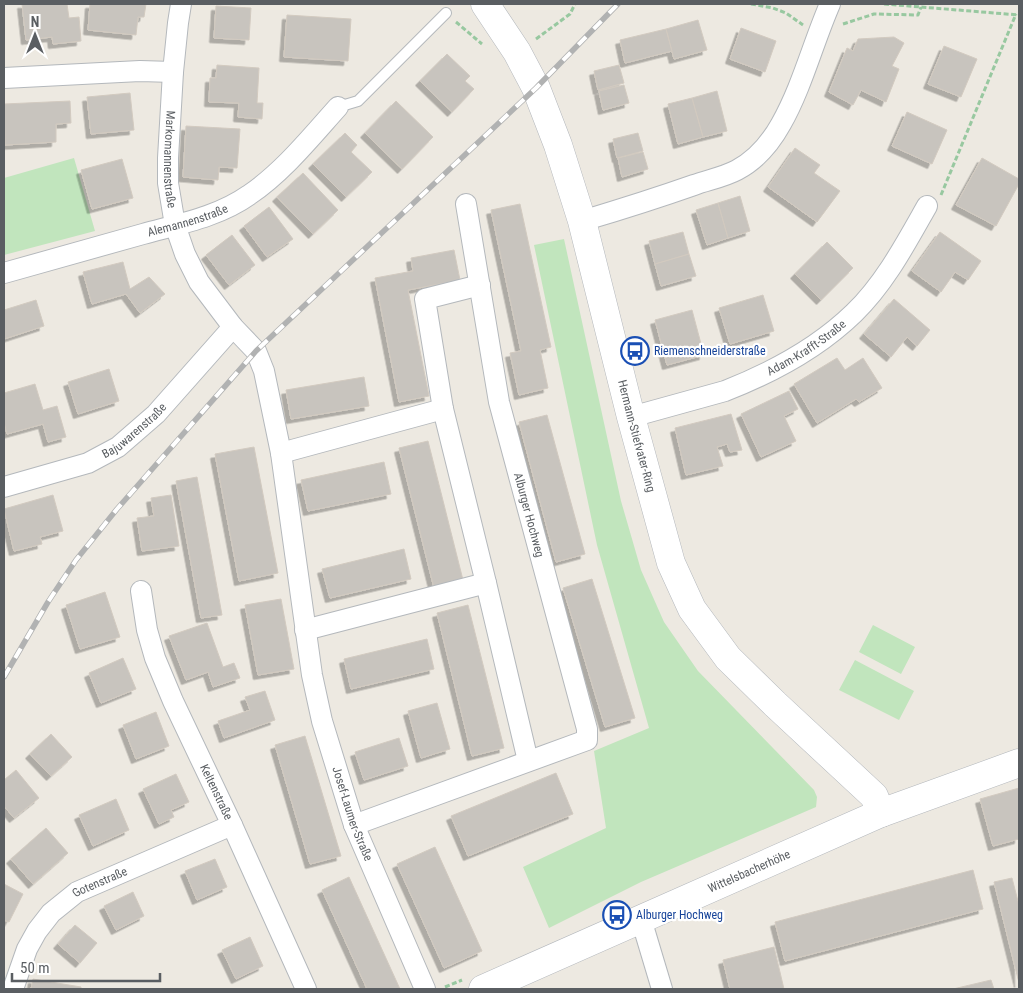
<svg xmlns="http://www.w3.org/2000/svg" width="1023" height="993" font-family="'Roboto Condensed',sans-serif">
	<defs>
		<filter id="shadow"><feDropShadow dx="-4.5" dy="4.5" stdDeviation="0" flood-color="#0004"/></filter>
	</defs>
	<rect width="100%" height="100%" fill="#ede9e1"/>
	<path fill="#c1e5bd" d="M74,158L95,231L4,255V178Z
		M564,239L621,501L641,570L664,622L698,671L814,790L817,797L816,807L641,882L549,928L523,867L606,828L594,751L649,728L597,545L534,245Z
		M873,625L915,647L901,674L859,652Z
		M855,660L914,691L899,720L839,690Z"/>
	<path fill="#c8c4be" stroke="#d2cac0" filter="url(#shadow)" d="M22,4H67L69,18L79,17L81,41L53,44L52,37L26,40Z
		M90,4H146L144,17H138L136,35L88,30Z
		M216,6L251,8L249,40L214,38Z
		M287,15L351,19L348,61L284,57Z
		M698,20L707,50L674,59L666,29Z
		M741,28L776,41L765,72L730,59Z
		M666,29L672,51L625,63L620,40Z
		M894,37L904,43L892,66L899,69L886,102L861,90L853,105L829,92L847,48L853,51L858,39Z
		M944,46L977,59L961,97L928,84Z
		M447,54L470,76L465,81L474,89L452,112L420,81Z
		M217,65L259,68L257,103H263L262,119L238,117L239,103L209,102L210,78H216Z
		M619,65L624,83L598,90L594,71Z
		M624,85L629,103L603,110L599,91Z
		M717,91L727,131L703,137L692,98Z
		M130,93L134,130L91,134L87,97Z
		M692,98L703,137L678,144L668,104Z
		M70,101L71,123L56,124V142L5,145L4,104Z
		M396,101L433,137L402,169L365,133Z
		M907,112L947,130L932,164L892,146Z
		M186,126L240,129L237,168L219,167L218,180L183,177Z
		M345,133L357,145L351,152L372,172L346,197L313,164Z
		M638,133L643,151L617,158L613,139Z
		M795,148L820,165L814,173L840,191L817,222L768,187Z
		M643,152L648,169L622,177L618,158Z
		M982,158L1019,179V184L996,226L956,205Z
		M122,159L133,198L92,209L81,170Z
		M303,173L338,210L313,234L277,197Z
		M740,196L750,231L728,238L718,203Z
		M718,203L728,238L707,245L696,210Z
		M520,204L551,347L540,350L548,388L519,395L510,353L521,351L491,210Z
		M269,207L293,239L267,257L244,226Z
		M683,232L689,254L655,264L649,241Z
		M940,232L981,261L968,280L955,272L941,292L912,271Z
		M232,235L255,265L229,285L206,255Z
		M827,242L853,268L821,300L795,274Z
		M454,250L460,280L408,290L429,396L399,402L375,278L413,271L411,258Z
		M689,254L696,276L661,286L655,264Z
		M123,262L130,289L149,277L165,294L140,313L126,294L92,304L83,272Z
		M763,295L774,331L730,344L719,308Z
		M894,299L930,330L917,346L907,337L891,357L864,334Z
		M36,300L44,326L4,339V310Z
		M692,310L704,355L667,365L655,320Z
		M837,358L845,370L863,358L882,388L859,402L856,399L817,423L794,384Z
		M109,369L119,401L78,414L68,382Z
		M364,377L369,406L291,419L286,390Z
		M35,384L43,410L57,406L66,437L48,442L43,424L7,434L4,422V393Z
		M789,391L798,409L784,416L796,441L761,457L741,414Z
		M731,414L742,450L730,452L727,444L717,447L723,466L686,475L675,428Z
		M547,415L585,554L556,562L519,422Z
		M428,441L463,580L434,588L399,448Z
		M254,447L278,573L239,581L215,454Z
		M384,462L391,494L308,511L301,480Z
		M197,477L222,615L201,618L176,481Z
		M53,495L63,531L40,537L42,544L14,551L4,509Z
		M171,495L179,546L142,551L137,518L154,516L151,498Z
		M404,549L411,579L330,598L322,569Z
		M592,579L635,718L605,727L563,588Z
		M105,592L120,637L80,649L66,605Z
		M281,599L294,669L258,675L245,605Z
		M468,605L504,748L472,756L437,613Z
		M207,623L223,667L234,663L240,678L213,687L208,672L186,680L169,636Z
		M427,639L434,669L351,689L344,659Z
		M123,658L136,689L101,703L89,673Z
		M265,691L275,720L224,738L218,721L250,710L245,697Z
		M437,703L450,749L421,758L408,711Z
		M156,712L169,746L136,759L123,725Z
		M51,734L72,757L51,776L30,754Z
		M305,736L341,856L310,864L275,745Z
		M399,738L408,766L364,780L355,752Z
		M16,770L39,798L14,818L4,806V780Z
		M556,773L573,814L468,856L451,816Z
		M176,774L189,802L171,810L174,817L159,824L143,789Z
		M1019,788V839L993,846L980,799Z
		M116,799L129,830L93,846L79,815Z
		M46,828L68,853L33,884L11,859Z
		M435,847L482,951L444,968L397,864Z
		M215,859L227,887L197,900L185,871Z
		M973,870L983,909L785,961L775,922Z
		M349,877L400,989H367L322,890Z
		M1012,878L1019,905V983L994,882Z
		M4,884L23,894L9,922L4,920Z
		M133,892L144,916L116,930L104,906Z
		M75,925L97,943L80,963L58,944Z
		M250,937L263,966L236,979L222,950Z
		M774,947L784,989H730L723,960Z
		M33,979L81,987V989H31Z
		M991,980L994,989H953Z"/>
	<g fill="none" stroke-linecap="round" stroke-linejoin="round">
		<defs>
			<path id="lane" d="M338,107L358,101L446,13"/>
			<g id="street">
				<path id="s1" d="M181,4L178,23L173,72L168,158V183L175,225L185,254L199,282L233,327L256,351L264,371L281,453L312,675L322,721L354,825L425,989"/>
				<path d="M4,78L140,71L173,72"/>
				<path d="M582,221C619,210 657,198 694,185C708,180 724,177 737,170C756,160 771,142 781,124C802,87 813,43 830,4"/>
				<path id="s2" d="M4,273C50,260 96,247 143,234C179,224 218,217 249,195C283,172 311,137 338,107"/>
				<path d="M480,285L425,299L443,409L486,583L528,761"/>
				<path id="s3" d="M631,417L725,391C771,373 818,348 854,313C885,283 906,243 927,206"/>
				<path d="M281,453L443,409"/>
				<path id="s4" d="M4,487L88,463L118,447L156,414L233,327"/>
				<path id="s5" d="M141,591L147,630L155,658L173,701L232,825L306,989"/>
				<path d="M305,630L486,583"/>
				<path d="M354,825L587,740V729L499,402L466,204"/>
				<path d="M641,919L662,989"/>
				<path id="s6" d="M13,989L27,949L37,931L51,913L77,892L232,825"/>
			</g>
			<g id="secondary">
				<path id="s7" d="M485,4L517,52L536,88L558,145L582,221L631,417L671,563L692,609L728,658L775,704L874,796L881,813"/>
				<path id="s8" d="M483,989L881,813L1019,763"/>
			</g>
		</defs>
		<use href="#lane" stroke="#b4b8bc" stroke-width="12"/>
		<use href="#street" stroke="#b4b8bc" stroke-width="22"/>
		<use href="#secondary" stroke="#b3b7bc" stroke-width="29"/>
		<path stroke="#98c8a0" stroke-width="3" stroke-dasharray="5 2.5" stroke-linecap="butt" d="M751,4L773,8L786,13L803,25
			M884,4L1019,15
			M456,22L482,44
			M843,24L874,14L918,15L921,7
			M536,39L570,14L575,4
			M941,195L1016,14
			M445,987L462,980"/>
		<use href="#lane" stroke="#fff" stroke-width="10"/>
		<use href="#street" stroke="#fff" stroke-width="20"/>
		<use href="#secondary" stroke="#fff" stroke-width="28"/>
		<defs>
			<path id="rail" d="M4,677L48,602L76,560L117,509L256,351L536,88L618,4"/>
		</defs>
		<use href="#rail" stroke="#b1b2b2" stroke-width="5.5"/>
		<use href="#rail" stroke="#fff" stroke-width="4" stroke-dasharray="11" stroke-linecap="butt"/>
	</g>
	<defs>
		<symbol id="bus-ring" viewBox="-11 -11 22 22"><circle r="9.5" fill="#fff" stroke="#1a4fb4" stroke-width="1.5"/><path d="M-5-6H5V4H4V6H2V4H-2V6H-4V4H-5ZM-3.5-4V0h7V-4ZM-3.5 1.2v1.5H-2V1.2ZM2 1.2v1.5H3.5V1.2Z" fill="#1a4fb4"/></symbol>
	</defs>
	<g fill-rule="evenodd">
		<use href="#bus-ring" x="619" y="335" width="32" height="32"/>
		<use href="#bus-ring" x="601" y="899" width="32" height="32"/>
	</g>
	<g text-anchor="middle" dominant-baseline="central" stroke-width="4.5" stroke-linejoin="round" paint-order="stroke">
		<g font-size="12" fill="#5a5e62" stroke="#fff">
			<text stroke="none"><textPath href="#s1" startOffset="156">Markomannenstraße</textPath></text>
			<text stroke="none"><textPath href="#s2" startOffset="191">Alemannenstraße</textPath></text>
			<text stroke="none"><textPath href="#s3" startOffset="190">Adam-Krafft-Straße</textPath></text>
			<text stroke="none"><textPath href="#s4" startOffset="144">Bajuwarenstraße</textPath></text>
			<text stroke="none"><textPath href="#s7" startOffset="461">Hermann-Stiefvater-Ring</textPath></text>
			<text transform="translate(529 515) rotate(75)">Alburger Hochweg</text>
			<text stroke="none"><textPath href="#s5" startOffset="216">Keltenstraße</textPath></text>
			<text stroke="none"><textPath href="#s1" startOffset="848">Josef-Laumer-Straße</textPath></text>
			<text stroke="none"><textPath href="#s8" startOffset="291">Wittelsbacherhöhe</textPath></text>
			<text stroke="none"><textPath href="#s6" startOffset="144">Gotenstraße</textPath></text>
		</g>
		<g font-size="12" fill="#164399" stroke="#fff" text-anchor="start">
			<text x="654" y="351">Riemenschneiderstraße</text>
			<text x="636" y="915">Alburger Hochweg</text>
		</g>
	</g>
	<rect width="1023" height="993" fill="none" stroke="#5a5e62" stroke-width="10"/>
	<g transform="translate(35 35)" stroke="#ffffff" stroke-width="4" paint-order="stroke">
	<path d="M0-4L9 19L0 12L-9 19Z" fill="#5a5e62"/>
	<text y="-8" font-size="14" font-weight="bold" text-anchor="middle" fill="#5a5e62">N</text>
	</g>
	<path d="M12 973v8h148v-8" fill="none" stroke="#5a5e62" stroke-width="2.5"/>
	<text x="20" y="973" font-size="15" fill="#5a5e62" stroke="#ffffff" stroke-width="4" paint-order="stroke">50 m</text>
</svg>
